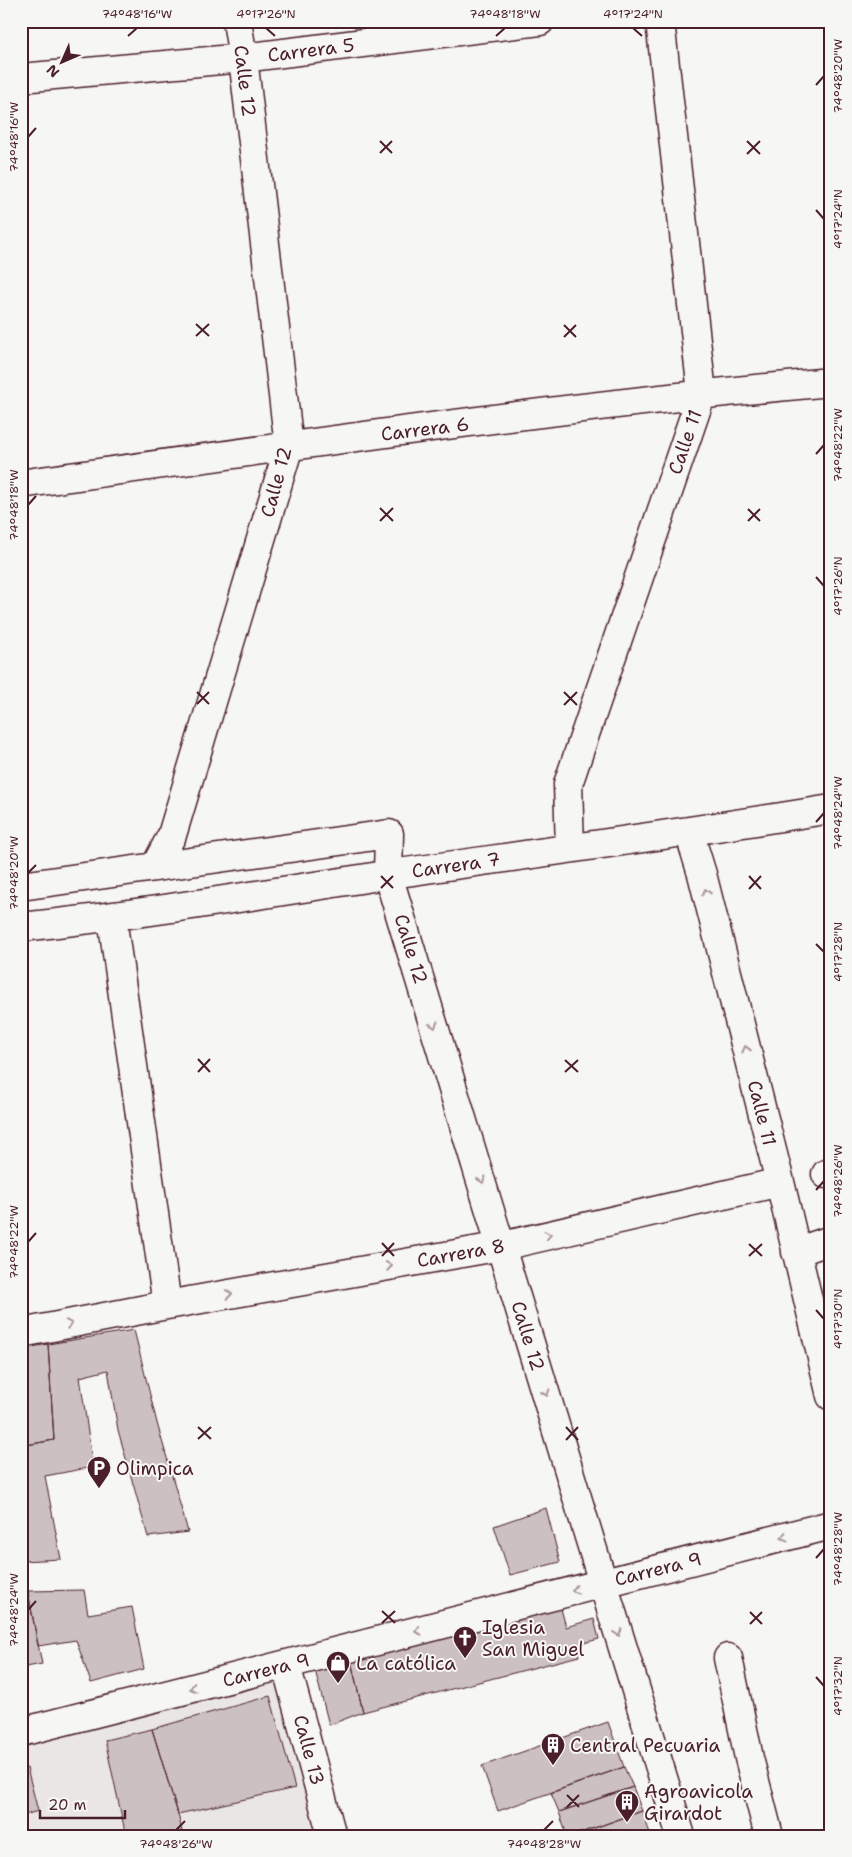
<svg xmlns="http://www.w3.org/2000/svg" width="852" height="1857" font-family="'Shantell Sans',sans-serif">
	<rect width="100%" height="100%" fill="#f6f6f2"/>
	<filter id="ink" filterUnits="userSpaceOnUse"><feTurbulence type="fractalNoise" baseFrequency=".02" numOctaves="2"/><feDisplacementMap in="SourceGraphic" scale="10" xChannelSelector="R" yChannelSelector="G"/><feConvolveMatrix kernelMatrix="1 2 1 2 8 2 1 2 1" color-interpolation-filters="sRGB"/></filter>
	<g filter="url(#ink)">
		<path fill="#e9e6e3" d="M286,1665L332,1836H21V1732Z"/>
		<path fill="#ccc1c0" stroke="#4a1f2b" d="M134,1330L157,1423L188,1532L148,1537L118,1430L108,1370L80,1377L93,1467L45,1476L61,1559L22,1561L21,1446L54,1440L48,1344Z
			M48,1344L54,1440L21,1446V1349Z
			M546,1508L560,1562L510,1575L494,1526Z
			M21,1558L42,1664L21,1668Z
			M84,1590L88,1614L132,1607L144,1669L91,1683L76,1640L38,1646L28,1591Z
			M560,1605L566,1627L594,1619L599,1639L576,1645L579,1656L363,1712L351,1661Z
			M351,1661L363,1712L329,1725L315,1670Z
			M21,1676L26,1690L21,1691Z
			M270,1696L295,1788L178,1814L152,1729Z
			M608,1722L624,1767L498,1811L482,1766Z
			M152,1729L178,1814L182,1831L158,1836H126L105,1740Z
			M624,1767L633,1787L559,1812L551,1793Z
			M27,1768L38,1811L21,1816V1770Z
			M633,1787L642,1811L572,1836H567L559,1812Z
			M642,1811L651,1836H572Z"/>
		<g fill="none" stroke-linecap="round" stroke-linejoin="round">
			<defs>
				<path id="minor" d="M21,78L243,58L540,21
					M21,484C290,446 560,406 831,382
					M689,832L702,874L780,1182L831,1396
					M570,848L568,784L702,393L660,21
					M155,867L172,835L289,446L243,58L237,21
					M21,886L389,834L388,875L610,1606L681,1836
					M112,918L167,1305
					M826,1174L831,1173
					M796,1252L831,1240
					M21,1333L167,1305L502,1246L780,1182
					M728,1658L749,1758L769,1836
					M286,1665L332,1836
					M21,1732L831,1525"/>
				<path id="major" d="M21,927C146,914 268,893 392,874C538,853 685,833 831,809"/>
			</defs>
			<use href="#minor" stroke="#4a1f2b" stroke-width="31"/>
			<use href="#major" stroke="#4a1f2b" stroke-width="31"/>
			<use href="#minor" stroke="#f6f6f2" stroke-width="28"/>
			<use href="#major" stroke="#f6f6f2" stroke-width="28"/>
		</g>
		<defs><path id="oneway-chevron" d="M-2-3.5L2.5 0L-2 3.5" fill="none" stroke-width="1.6" stroke-linecap="round" stroke-linejoin="round" transform="scale(1.25)"/></defs>
		<g stroke="#a99598">
			<use href="#oneway-chevron" transform="translate(706 892) rotate(-104)"/>
			<use href="#oneway-chevron" transform="translate(434 1025) rotate(73)"/>
			<use href="#oneway-chevron" transform="translate(746 1049) rotate(-104)"/>
			<use href="#oneway-chevron" transform="translate(482 1180) rotate(73)"/>
			<use href="#oneway-chevron" transform="translate(548 1235) rotate(-13)"/>
			<use href="#oneway-chevron" transform="translate(389 1266) rotate(-10)"/>
			<use href="#oneway-chevron" transform="translate(229 1294) rotate(-10)"/>
			<use href="#oneway-chevron" transform="translate(69 1324) rotate(-11)"/>
			<use href="#oneway-chevron" transform="translate(546 1393) rotate(73)"/>
			<use href="#oneway-chevron" transform="translate(784 1537) rotate(166)"/>
			<use href="#oneway-chevron" transform="translate(575 1590) rotate(166)"/>
			<use href="#oneway-chevron" transform="translate(418 1631) rotate(166)"/>
			<use href="#oneway-chevron" transform="translate(618 1633) rotate(73)"/>
			<use href="#oneway-chevron" transform="translate(193 1688) rotate(166)"/>
		</g>
	</g>
	<path fill="none" stroke="#4a1f2b" stroke-width="2" d="M266,28L275,36M633,28L642,36M128,36L137,28M496,36L505,28M816,85L824,76M28,137L36,128M380,141L392,153M747,141L760,154M380,153L392,141M747,154L760,141M816,210L824,219M196,324L209,336M564,325L576,337M196,336L209,324M564,337L576,325M816,454L824,445M28,505L36,496M380,508L393,521M748,509L760,521M380,521L393,508M748,521L760,509M816,577L824,586M197,692L209,704M564,692L577,705M197,704L209,692M564,705L577,692M816,822L824,813M28,873L36,865M381,876L393,888M749,876L761,889M381,888L393,876M749,889L761,876M816,944L824,952M198,1059L210,1072M565,1060L578,1072M198,1072L210,1059M565,1072L578,1060M816,1190L824,1181M28,1242L36,1233M382,1243L394,1256M749,1244L762,1256M382,1256L394,1243M749,1256L762,1244M816,1310L824,1319M198,1427L211,1439M566,1427L578,1440M198,1439L211,1427M566,1440L578,1427M816,1558L824,1549M28,1610L36,1601M382,1611L395,1623M750,1612L762,1624M382,1623L395,1611M750,1624L762,1612M816,1677L824,1686M567,1795L579,1807M567,1807L579,1795M176,1830L185,1821M544,1830L553,1821"/>
	<defs>
		<symbol id="parking-pin" viewBox="-11 -11 22 30"><path d="M0 17L-7.5 6A9.5 9.5 0 1 1 7.5 6Z" fill="#4a1f2b" stroke="#f6f6f2"/><path d="M-3.5-5.5H1a3.5 3.5 0 0 1 0 7H-1V5.5H-3.5ZM-1-3.4V-.6H.8a1.4 1.4 0 0 0 0-2.8Z" fill="#fff"/></symbol>
		<symbol id="church-pin" viewBox="-11 -11 22 30"><path d="M0 17L-7.5 6A9.5 9.5 0 1 1 7.5 6Z" fill="#4a1f2b" stroke="#f6f6f2"/><path d="M-1.2-6h2.4v3.5h3.3v2.4h-3.3V6h-2.4V-.1h-3.3v-2.4h3.3Z" fill="#fff"/></symbol>
		<symbol id="shop-pin" viewBox="-11 -11 22 30"><path d="M0 17L-7.5 6A9.5 9.5 0 1 1 7.5 6Z" fill="#4a1f2b" stroke="#f6f6f2"/><path d="M-5-2.5h2.3a2.7 3.5 0 0 1 5.4 0H5L5.5 6h-11ZM-1.5-2.5h3a1.5 2.3 0 0 0-3 0Z" fill="#fff"/></symbol>
		<symbol id="building-pin" viewBox="-11 -11 22 30"><path d="M0 17L-7.5 6A9.5 9.5 0 1 1 7.5 6Z" fill="#4a1f2b" stroke="#f6f6f2"/><path d="M-4-6H4V6H1V3H-1V6H-4ZM-2.5-4.3h1.7v1.8h-1.7ZM.8-4.3h1.7v1.8H.8ZM-2.5-1h1.7V.8h-1.7ZM.8-1h1.7V.8H.8Z" fill="#fff"/></symbol>
	</defs>
	<g fill-rule="evenodd">
		<use href="#parking-pin" x="85" y="1454" width="28" height="38"/>
		<use href="#church-pin" x="451" y="1624" width="28" height="38"/>
		<use href="#shop-pin" x="324" y="1649" width="28" height="38"/>
		<use href="#building-pin" x="539" y="1731" width="28" height="38"/>
		<use href="#building-pin" x="613" y="1788" width="28" height="38"/>
	</g>
	<g text-anchor="middle" dominant-baseline="central" stroke-width="4" stroke-linejoin="round" paint-order="stroke">
		<g font-size="19" fill="#4a1f2b" stroke="#f6f6f2">
			<text transform="translate(311 50) rotate(-7)">Carrera 5</text>
			<text transform="translate(245 81) rotate(83)">Calle 12</text>
			<text transform="translate(425 429) rotate(-7)">Carrera 6</text>
			<text transform="translate(685 442) rotate(-71)">Calle 11</text>
			<text transform="translate(276 482) rotate(-75)">Calle 12</text>
			<text transform="translate(456 865) rotate(-8)">Carrera 7</text>
			<text transform="translate(411 949) rotate(73)">Calle 12</text>
			<text transform="translate(762 1113) rotate(76)">Calle 11</text>
			<text transform="translate(461 1253) rotate(-10)">Carrera 8</text>
			<text transform="translate(528 1336) rotate(73)">Calle 12</text>
			<text transform="translate(658 1569) rotate(-14)">Carrera 9</text>
			<text transform="translate(266 1670) rotate(-14)">Carrera 9</text>
			<text transform="translate(309 1750) rotate(75)">Calle 13</text>
		</g>
		<g font-size="19" fill="#4a1f2b" stroke="#f6f6f2" text-anchor="start">
			<text x="116" y="1468">Olimpica</text>
			<text x="482" y="1627">Iglesia<tspan x="482" dy="22">San Miguel</tspan></text>
			<text x="356" y="1663">La católica</text>
			<text x="570" y="1745">Central Pecuaria</text>
			<text x="644" y="1791">Agroavicola<tspan x="644" dy="22">Girardot</tspan></text>
		</g>
	</g>
	<rect width="852" height="1857" fill="none" stroke="#f6f6f2" stroke-width="55"/>
	<g transform="translate(62 62) rotate(225)" stroke="#f6f6f2" stroke-width="4" paint-order="stroke">
	<path d="M0-4L9 19L0 12L-9 19Z" fill="#4a1f2b"/>
	<text y="-8" font-size="14" font-weight="bold" text-anchor="middle" fill="#4a1f2b">N</text>
	</g>
	<path d="M40 1810v8h85v-8" fill="none" stroke="#4a1f2b" stroke-width="2.5"/>
	<text x="48" y="1810" font-size="15" fill="#4a1f2b" stroke="#f6f6f2" stroke-width="4" paint-order="stroke">20 m</text>
	<rect x="28" y="28" width="796" height="1802" fill="none" stroke="#4a1f2b" stroke-width="2"/>
	<g font-size="12" text-anchor="middle" fill="#4a1f2b">
		<text x="137" y="18">74°48'16"W</text>
		<text x="266" y="18">4°17'26"N</text>
		<text x="505" y="18">74°48'18"W</text>
		<text x="633" y="18">4°17'24"N</text>
		<text transform="translate(838 76) rotate(-90)" y="4">74°48'20"W</text>
		<text transform="translate(14 137) rotate(-90)" y="4">74°48'16"W</text>
		<text transform="translate(838 219) rotate(-90)" y="4">4°17'24"N</text>
		<text transform="translate(838 445) rotate(-90)" y="4">74°48'22"W</text>
		<text transform="translate(14 505) rotate(-90)" y="4">74°48'18"W</text>
		<text transform="translate(838 586) rotate(-90)" y="4">4°17'26"N</text>
		<text transform="translate(838 813) rotate(-90)" y="4">74°48'24"W</text>
		<text transform="translate(14 873) rotate(-90)" y="4">74°48'20"W</text>
		<text transform="translate(838 952) rotate(-90)" y="4">4°17'28"N</text>
		<text transform="translate(838 1181) rotate(-90)" y="4">74°48'26"W</text>
		<text transform="translate(14 1242) rotate(-90)" y="4">74°48'22"W</text>
		<text transform="translate(838 1319) rotate(-90)" y="4">4°17'30"N</text>
		<text transform="translate(838 1549) rotate(-90)" y="4">74°48'28"W</text>
		<text transform="translate(14 1610) rotate(-90)" y="4">74°48'24"W</text>
		<text transform="translate(838 1686) rotate(-90)" y="4">4°17'32"N</text>
		<text x="176" y="1848">74°48'26"W</text>
		<text x="544" y="1848">74°48'28"W</text>
	</g>
</svg>
